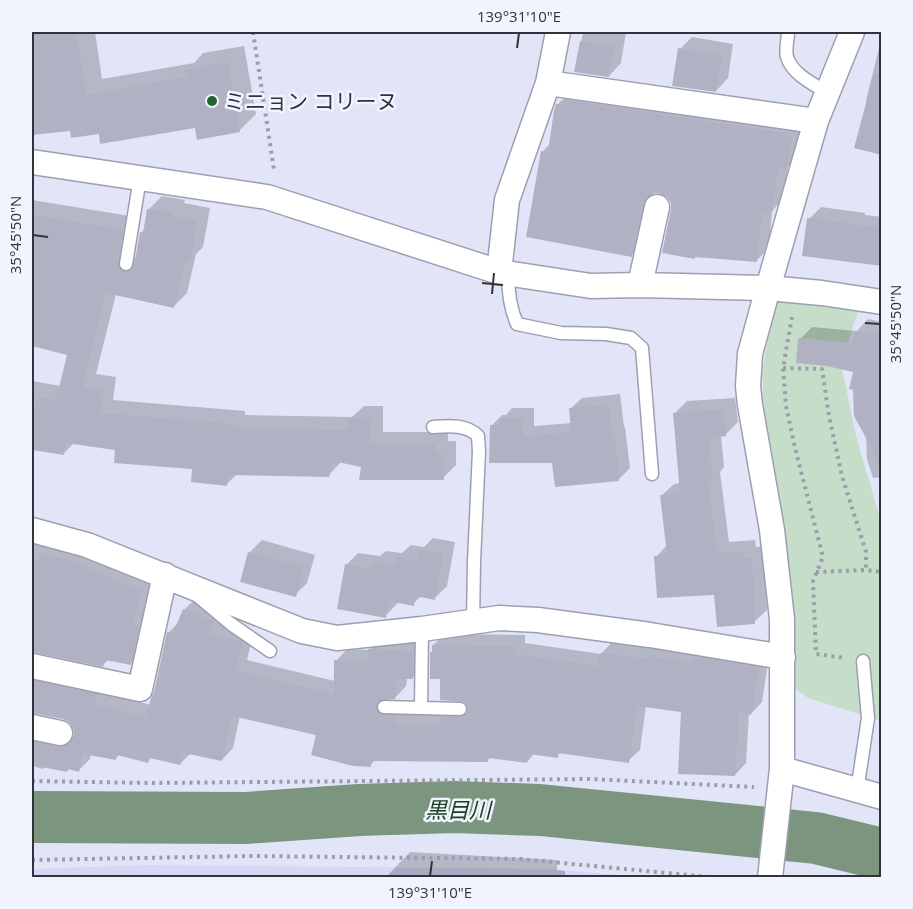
<svg xmlns="http://www.w3.org/2000/svg" width="913" height="909" font-family="'Open Sans','Noto Sans JP',sans-serif">
	<rect width="100%" height="100%" fill="#e2e5f8"/>
	<path fill="#d4d8f2" d="M147,865L550,869L641,877H32V869Z"/>
	<path fill="#c6ddc9" d="M784,297L859,308L841,364L856,436L881,522V721L808,698L793,687L795,611L765,438L762,373L775,302Z"/>
	<path fill="#0003" d="M32,32H95L102,79L194,63L203,53L244,46L256,114L239,131L196,126L100,132L71,129L32,134Z
		M583,32H626L621,63L609,76L576,71Z
		M692,37L733,44L728,78L716,91L680,49Z
		M882,46V136L867,102L866,101L879,48Z
		M569,93L803,125L798,156L788,167L784,198L772,211L769,248L757,260L672,203L668,196L660,192H654L643,243L631,255L543,151L551,143L557,105Z
		M162,196L185,200L184,203L210,208L203,247L196,254L187,293L174,306L116,294L96,374L116,377L113,400L245,411V415L352,417L364,406H383V432H448V441H456V465L443,478L363,466L342,461L328,476L237,474L227,484L194,468L117,449L74,443L64,453L32,448V381L61,386L68,354L32,345V200L136,217L131,249L133,257L137,258L141,233L145,228L149,209Z
		M821,207L865,213V215L882,217V264L809,219Z
		M868,319L882,322V477L873,478L867,459L866,435L855,371L800,339L812,327L857,331Z
		M620,394L624,427H625L630,468L619,479L553,461L491,426L502,415H506L512,408H534V426L572,423L570,409L582,398Z
		M735,398L738,422L725,435H721L724,467L720,472L729,542L755,540L756,547L764,546L767,610L754,622L715,594L656,557L667,545L661,496L674,484L680,483L674,414L687,401Z
		M32,532L151,579L143,614L150,615L142,652L130,663L109,659L103,665L32,651Z
		M433,538L455,542L447,586L435,598L421,596L413,604L398,601L397,604L385,616L346,565L358,553L380,556L386,551L402,553L411,545L424,547Z
		M262,540L315,555L307,583L295,595L242,581L250,552Z
		M196,598L224,610L218,622L254,631L247,660L335,681L336,661L347,649L369,650L381,638L424,641V666L412,678H407L406,686L395,698H386L392,703L405,705V714H444L452,706H470L442,678L433,651V645L445,634L525,635V643L601,654L612,642L659,648L769,656L762,702L751,714L749,713L746,763L735,775L683,711L646,706L640,750L628,761L561,752L557,756L535,753L527,762L491,757L487,761L376,759L370,766L318,734L240,716L233,748L222,760L191,753L180,764L152,757L148,761L120,754L115,759L91,754L90,759L79,770L70,768L67,771L46,766L43,769L32,766V723L69,736H75V729L70,721L63,718L32,712V662L106,693L151,705L155,693L169,632L180,621L185,609Z
		M410,852L557,860V870L565,871V878H387V876Z"/>
	<g fill="none" stroke-linecap="round" stroke-linejoin="round">
		<path stroke="#7c957f" stroke-width="52" d="M32,817L246,818L359,810L454,807L540,810L816,838L882,854"/>
	</g>
	<path fill="#b0b2c4" d="M32,32H76L86,95L186,77L185,70L228,62L240,132L197,140L195,128L100,144L99,134L71,138L70,131L32,135Z
		M580,41L614,47L609,77L574,72Z
		M678,48L722,56L716,92L672,86Z
		M874,73L882,74V155L854,148Z
		M566,100L785,133L784,136L792,137L787,170L778,168L772,212L762,211L757,262L695,257V259L662,253L671,209V203L667,197L659,193H653L647,197L643,203L632,257L526,237L541,151L548,152L554,110L556,104L565,105Z
		M147,209L172,213V216L197,221L190,262L185,261L174,308L106,293L83,387L104,390L100,413L233,424L232,428L348,430L349,418L370,419V444L435,445L436,454L443,453L444,480H359L361,467L333,461L329,477L228,475L227,486L191,482L192,469L114,463L115,450L66,443L64,455L32,450V433L37,397L56,400L67,355L32,346V215L123,230L118,263L120,270L125,272L129,271L134,266L140,232L143,233Z
		M807,218L882,228V266L802,256Z
		M855,331L882,336V467L854,416L853,390L849,389L853,372L827,366L796,363L798,338L852,343Z
		M609,405L613,437H615L619,481L555,487L552,463H489L490,425H499L500,418H523V437L571,432L569,408Z
		M723,409L726,436L709,438L713,481L708,482L717,553L744,552V559L752,558L755,624L717,627L714,595L657,598L654,556L667,555L660,495L680,493L673,413Z
		M420,550L443,554L435,600L415,596L414,606L388,601L386,618L337,609L345,564L371,569L373,562L396,566L397,557L418,560Z
		M248,552L304,567L296,597L240,582Z
		M41,554L66,559L141,591L133,625L139,626L131,665L105,660L103,667L32,652V560L39,562Z
		M183,609L214,621L208,634L243,642L236,671L334,694V660L368,661V649H370L413,651V679H396L395,699L381,700L377,702L376,706L377,710L380,714L395,716L394,725H440V717H460L464,716L467,713V706L464,702L440,700V679H430V652H432V645L515,646L514,654L598,666L600,653L648,659V656L693,662V657L759,667L751,715L739,713L735,776L678,774L681,712L637,706L629,763L558,753V758L529,754L527,763L488,758V762L371,761V767L353,766L311,755L316,735L232,716L222,761L184,753L180,765L150,758L148,763L117,755L116,760L83,754L79,772L68,769L67,772L32,765V741L57,747H64L70,743L74,735L73,728L69,722L63,719L32,713V680L97,694L95,704L146,717L151,698L154,692L167,632L173,633Z"/>
	<g fill="none" stroke-linecap="round" stroke-linejoin="round">
		<defs>
			<path id="lane" d="M788,32C788,39 785,49 787,57C792,74 813,84 828,93
				M126,264L140,178
				M508,274C508,290 510,308 517,324L561,333L606,334L631,338L642,348L652,474
				M433,427C449,426 466,424 478,436L479,451L474,562L473,622
				M200,598L231,624L270,651
				M384,707L460,709
				M421,708L422,629
				M857,791L868,718L863,661"/>
			<path id="street" d="M548,83L816,121
				M32,162L267,197L499,272L591,286L640,285L768,288L822,293L882,302
				M499,272L507,200L548,83L558,32
				M640,285L657,207
				M32,530L87,545L302,631L337,638L422,629L499,618L538,620L650,635L783,657
				M32,666L140,689L165,575
				M32,727L60,733
				M782,769L882,797
				M770,878L782,769V619L772,530L750,405L748,386L750,354L768,288L816,121L852,32"/>
		</defs>
		<use href="#lane" stroke="#9d9fb1" stroke-width="15"/>
		<use href="#street" stroke="#9d9fb1" stroke-width="27"/>
		<path stroke="#9b9dab" stroke-width="4" stroke-dasharray="3 4.5" stroke-linecap="butt" d="M253,32L274,170
			M792,317L783,368L786,406L795,448L823,557L813,581L816,654L845,658
			M783,368L822,369L829,416L842,476L866,552V570
			M816,572L866,570L882,572
			M32,781L148,783L591,779L754,787
			M32,860L249,856L520,859L720,878"/>
		<use href="#lane" stroke="#fff" stroke-width="12"/>
		<use href="#street" stroke="#fff" stroke-width="24"/>
	</g>
	<path fill="none" stroke="#32323a" stroke-width="2" d="M517,48L519,33M33,235L48,237M482,283L503,285M492,294L494,273M865,323L880,324M430,876L432,861"/>
	<circle fill="#206530" stroke="#f1f3fe" stroke-width="2" cx="212" cy="101" r="6"/>
	<g text-anchor="middle" dominant-baseline="central" stroke-width="5" stroke-linejoin="round" paint-order="stroke">
		<g font-size="21" fill="#32323a" stroke="#f1f3fe" text-anchor="start">
			<text x="224" y="101">ミニョン コリーヌ</text>
		</g>
		<g font-size="22" font-style="italic" fill="#184121" stroke="#f1f3fe">
			<text x="458" y="809">黒目川</text>
		</g>
	</g>
	<rect width="913" height="909" fill="none" stroke="#f1f3fe" stroke-width="66"/>
	<rect x="33" y="33" width="847" height="843" fill="none" stroke="#32323a" stroke-width="2"/>
	<g font-size="15" text-anchor="middle" fill="#32323a">
		<text x="519" y="22">139°31'10"E</text>
		<text transform="translate(16 235) rotate(-90)" y="5">35°45'50"N</text>
		<text transform="translate(896 324) rotate(-90)" y="5">35°45'50"N</text>
		<text x="430" y="898">139°31'10"E</text>
	</g>
</svg>
